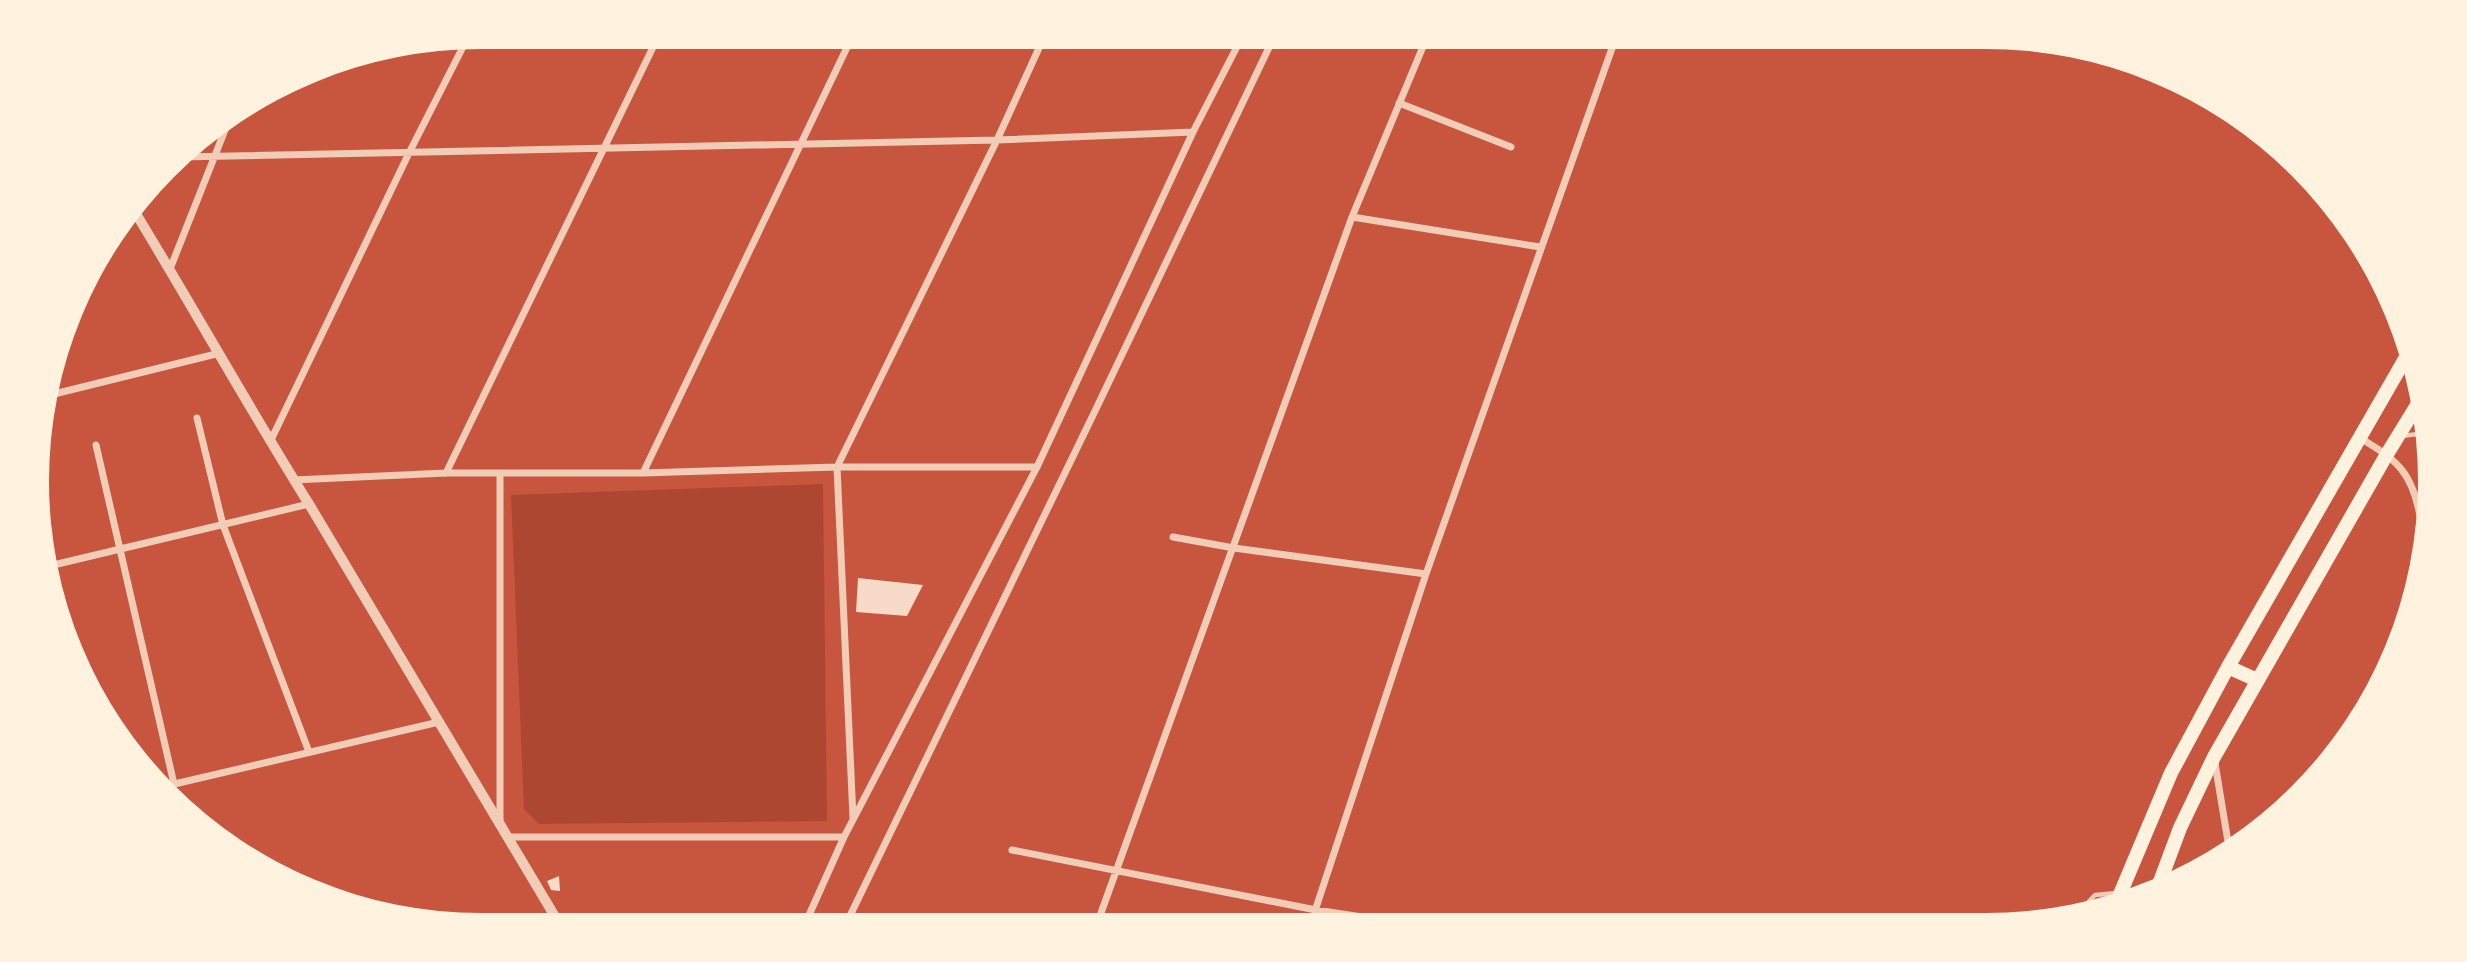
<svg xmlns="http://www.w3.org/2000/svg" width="2467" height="962" font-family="'Space Grotesk',sans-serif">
	<rect width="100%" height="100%" fill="#c8553d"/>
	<path fill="#ae4732" d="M823,484L827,821L539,824L524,809L511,495Z"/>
	<path fill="#f7dbc8" d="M858,578L923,585L907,616L856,612Z
		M559,876L560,891L551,890L547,881Z"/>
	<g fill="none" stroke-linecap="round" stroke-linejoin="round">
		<path stroke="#f1ccb7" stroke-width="4.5" d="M2402,436L2426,433
			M2080,911L2095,895L2116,893"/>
		<path stroke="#f1ccb7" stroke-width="7" d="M1399,103L1511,147
			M180,157L997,140L1193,132
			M1352,217L1540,247
			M170,269L227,125
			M50,395L220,353
			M197,418L223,525L309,752
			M2360,438C2397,460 2412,472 2420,516
			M270,442L409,153L467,39
			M96,445L174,784
			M446,473L658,37
			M643,473L852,37
			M293,480L446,473H643L837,467H1037
			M1173,537L1234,548L1426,574
			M45,567L309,504
			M2215,763L2229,848
			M166,786L439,722
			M853,818L837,467L997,140L1044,37
			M500,820V474
			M507,837H844
			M1012,850L1316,910L1402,923
			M1311,923L1426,574L1616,37
			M805,924L844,837L1037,467L1193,132L1242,37
			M846,924L1095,411L1274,37
			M1097,924L1352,217L1427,37"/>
		<path stroke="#f1ccb7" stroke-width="10" d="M135,212C194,309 249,408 309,504L560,925"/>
		<path stroke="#fff3e0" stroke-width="14" d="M2228,667L2257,680
			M2158,887L2180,828L2214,757L2387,454L2419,402
			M2118,899L2171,773L2228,667L2405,359"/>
	</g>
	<path d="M0 0H2467V962H0ZM481 49H1986A432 432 0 0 1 2418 481V481A432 432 0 0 1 1986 913H481A432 432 0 0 1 49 481V481A432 432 0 0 1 481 49Z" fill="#fff3e0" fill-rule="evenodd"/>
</svg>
